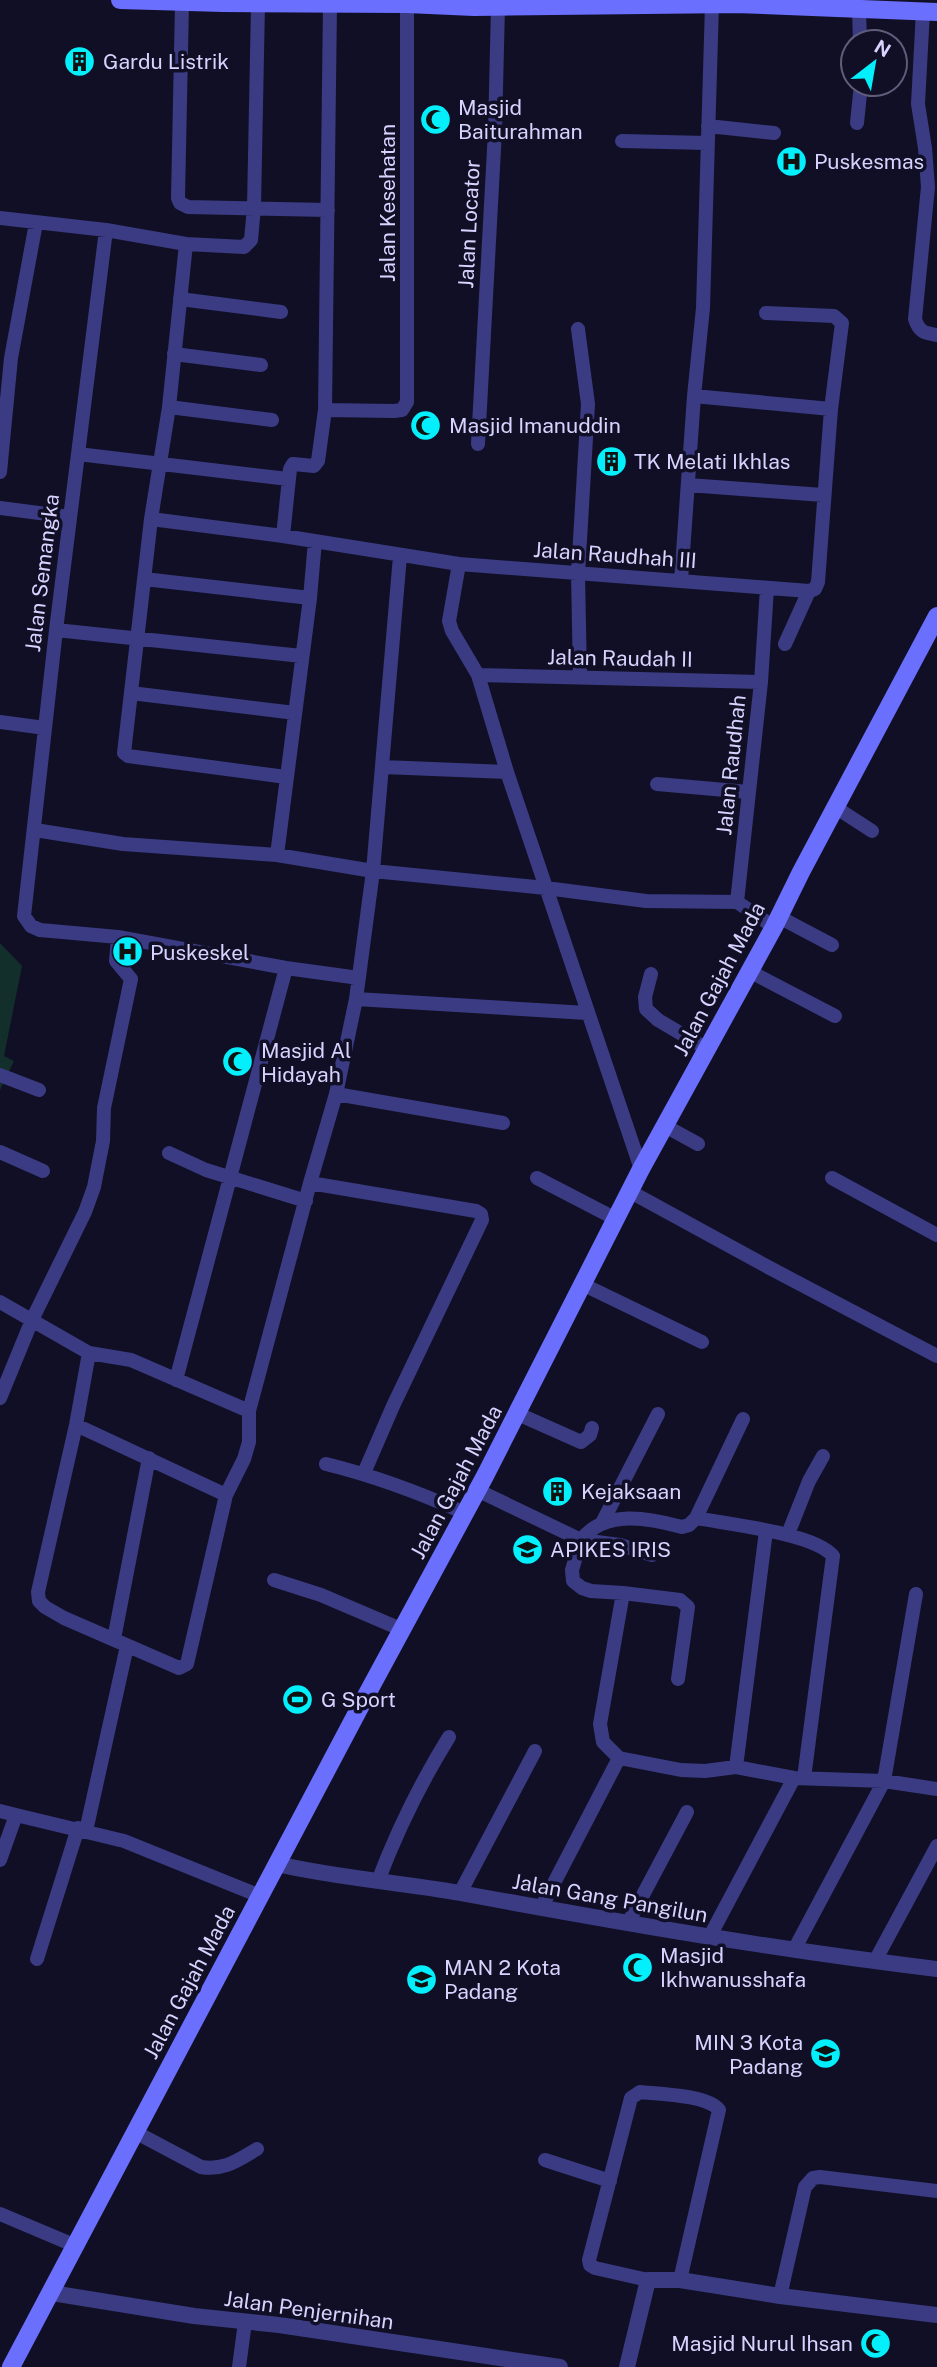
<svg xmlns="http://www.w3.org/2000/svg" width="937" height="2367" font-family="'Public Sans',sans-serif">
	<rect width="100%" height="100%" fill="#110f25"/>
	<path fill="#122f2c" d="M0,943L22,966L4,1056L14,1061L0,1090Z"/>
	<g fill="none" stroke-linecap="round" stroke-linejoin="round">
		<path stroke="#3a3b83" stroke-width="14" d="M182,3L178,198L180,203L188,207L328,210
			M859,10L860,42
			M923,11L918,104L925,148L928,187L915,319C919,332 924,333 937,335
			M857,123L861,84
			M708,126L774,133
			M622,141L707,143
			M0,218L106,230L186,244L244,247L251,240L254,207L258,4
			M106,230L56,630L24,916L31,926L40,930L118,937L286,968L359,978
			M186,244L169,407L151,519L124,753L128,756L286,777
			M180,299L281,312
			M578,329L588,404L578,574L580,677
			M174,354L261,365
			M694,396L831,409
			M169,407L272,420
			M325,410L394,411L402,410L407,402V4
			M478,444L495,131L498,6
			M78,454L288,479
			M0,472L11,358L36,223
			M688,485L823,495
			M0,508L70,517
			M151,519L283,536L459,564L809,591L815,589L818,582L831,409L842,323L834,316L766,313
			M283,536L290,469L293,464L314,466L318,461L325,410L330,4
			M459,564L449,621L452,631L478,675L507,772L641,1169
			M144,579L310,598
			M681,581L694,396L703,308L712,4
			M767,588L761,682L737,902L774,927
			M56,630L302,656
			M785,644L809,591
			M478,675L761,682
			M131,693L295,713
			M0,722L45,728
			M383,767L507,772
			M657,784L748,792
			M835,807L872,831
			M35,830L123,844L277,855L373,871L546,888L646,901L737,902
			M277,855L310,598L315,541
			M779,917L832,945
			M749,971L835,1016
			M651,974L645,997L646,1009L658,1020L707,1049
			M356,999L587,1013
			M0,1075L39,1090
			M336,1094L503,1123
			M665,1126L698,1144
			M0,1152L43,1171
			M169,1153L206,1170L306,1201
			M537,1178L616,1219
			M832,1178L937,1235
			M310,1183L476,1211L481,1214L482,1220L393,1406L364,1473
			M629,1191L768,1267L937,1356
			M582,1284L702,1342
			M0,1302L89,1353L131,1360L249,1411V1442L244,1459L226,1495L187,1664L179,1668L64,1618L45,1607L39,1601L38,1592L76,1425L89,1353
			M176,1380L286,968
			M0,1398L32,1320L85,1212L94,1187L103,1141L104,1108L131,979L116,961L118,937
			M249,1411L310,1183L336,1094L356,999L373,871L400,556
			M518,1414L581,1442L590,1435L592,1428
			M76,1425L226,1495
			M326,1464C375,1476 420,1493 465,1513
			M477,1490L581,1540C605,1509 649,1518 682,1527L689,1525L696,1518C727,1524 814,1533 833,1556L804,1778
			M696,1518L743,1419
			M602,1523L658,1414
			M788,1534L809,1481L823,1456
			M652,1555L620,1545L581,1540L572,1570L573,1581L582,1588L591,1591L623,1593L600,1724L603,1742L619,1758L681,1770L705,1771L736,1767L794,1778L884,1781L937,1789
			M274,1580L321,1595L403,1630
			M623,1593L680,1600L688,1607L678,1679
			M114,1639L149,1458
			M736,1767L766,1531
			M0,1811L16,1815
			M86,1831L127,1646
			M0,1860L16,1815L124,1841L260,1896
			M378,1881C397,1831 421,1782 449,1737
			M460,1893L535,1751
			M541,1908L619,1758
			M628,1923L687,1812
			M710,1936L794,1778
			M795,1948L884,1781L916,1594
			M37,1959L78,1828
			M875,1961L937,1846
			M135,2132L201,2167C224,2171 238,2160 257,2149
			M545,2160L610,2181
			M0,2214L76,2246
			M648,2280L595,2268L590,2265L589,2260L631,2098L640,2092C659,2094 708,2095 719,2110L680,2280
			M780,2296L805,2187L813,2178L820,2177L937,2191
			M239,2367L245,2322"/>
		<path stroke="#3a3b83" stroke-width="16" d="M277,1864C337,1878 399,1882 460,1893C618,1922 777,1950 937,1969
			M52,2293L194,2316L279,2325L560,2367
			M627,2367L648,2280H680L780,2296L937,2315"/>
		<path stroke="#6b6ffd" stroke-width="18" d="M120,0L223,3L407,4L474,7L736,4L937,12
			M11,2367L360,1707L485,1476L641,1169L774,927L801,872L937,616"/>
	</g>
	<defs>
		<symbol id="building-disc" viewBox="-11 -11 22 22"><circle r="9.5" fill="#03effb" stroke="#110f25"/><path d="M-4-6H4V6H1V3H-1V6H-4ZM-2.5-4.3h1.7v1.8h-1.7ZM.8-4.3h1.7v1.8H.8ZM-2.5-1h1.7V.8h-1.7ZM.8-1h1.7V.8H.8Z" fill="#111"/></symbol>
		<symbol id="mosque-disc" viewBox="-11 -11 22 22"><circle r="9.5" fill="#03effb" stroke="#110f25"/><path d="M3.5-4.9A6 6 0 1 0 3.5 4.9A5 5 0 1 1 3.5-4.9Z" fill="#111"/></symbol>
		<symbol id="hospital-disc" viewBox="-11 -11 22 22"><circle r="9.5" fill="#03effb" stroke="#110f25"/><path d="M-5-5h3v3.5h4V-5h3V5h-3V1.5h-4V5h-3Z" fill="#111"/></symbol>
		<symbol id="university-disc" viewBox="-11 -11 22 22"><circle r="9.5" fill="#03effb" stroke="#110f25"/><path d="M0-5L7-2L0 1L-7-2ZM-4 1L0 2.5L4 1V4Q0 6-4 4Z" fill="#111"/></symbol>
		<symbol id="stadium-disc" viewBox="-11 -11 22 22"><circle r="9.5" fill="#03effb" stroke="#110f25"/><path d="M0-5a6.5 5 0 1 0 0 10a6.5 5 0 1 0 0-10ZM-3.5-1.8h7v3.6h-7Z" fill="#111"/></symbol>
		<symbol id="school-disc" viewBox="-11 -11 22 22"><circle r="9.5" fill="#03effb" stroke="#110f25"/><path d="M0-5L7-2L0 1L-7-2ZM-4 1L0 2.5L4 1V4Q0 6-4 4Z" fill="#111"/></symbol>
	</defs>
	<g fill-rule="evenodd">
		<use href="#building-disc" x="62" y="44" width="35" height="35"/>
		<use href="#mosque-disc" x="418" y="102" width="35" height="35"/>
		<use href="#hospital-disc" x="774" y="144" width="35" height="35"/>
		<use href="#mosque-disc" x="408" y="408" width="35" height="35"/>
		<use href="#building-disc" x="594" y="444" width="35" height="35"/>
		<use href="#hospital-disc" x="110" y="934" width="35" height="35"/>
		<use href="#mosque-disc" x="220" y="1044" width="35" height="35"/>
		<use href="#building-disc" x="540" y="1474" width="35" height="35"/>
		<use href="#university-disc" x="510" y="1532" width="35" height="35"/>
		<use href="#stadium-disc" x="280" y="1682" width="35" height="35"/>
		<use href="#mosque-disc" x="620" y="1950" width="35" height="35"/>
		<use href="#school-disc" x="404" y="1962" width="35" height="35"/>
		<use href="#school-disc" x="808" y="2036" width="35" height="35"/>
		<use href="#mosque-disc" x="858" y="2326" width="35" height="35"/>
	</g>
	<g text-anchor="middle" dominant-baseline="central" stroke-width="7" stroke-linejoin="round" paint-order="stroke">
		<g font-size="21" fill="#d6d3ff" stroke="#110f25" text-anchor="start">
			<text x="103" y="61">Gardu Listrik</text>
			<text x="458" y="107">Masjid<tspan x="458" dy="24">Baiturahman</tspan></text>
			<text x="814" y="161">Puskesmas</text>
			<text x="449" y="425">Masjid Imanuddin</text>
			<text x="634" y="461">TK Melati Ikhlas</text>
			<text x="150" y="952">Puskeskel</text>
			<text x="261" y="1050">Masjid Al<tspan x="261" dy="24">Hidayah</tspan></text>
			<text x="581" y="1491">Kejaksaan</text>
			<text x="550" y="1549">APIKES IRIS</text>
			<text x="321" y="1699">G Sport</text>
			<text x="660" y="1955">Masjid<tspan x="660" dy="24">Ikhwanusshafa</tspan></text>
			<text x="444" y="1967">MAN 2 Kota<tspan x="444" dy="24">Padang</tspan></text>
			<text x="803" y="2042" text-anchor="end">MIN 3 Kota<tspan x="803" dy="24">Padang</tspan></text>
			<text x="853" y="2343" text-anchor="end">Masjid Nurul Ihsan</text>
		</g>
		<g font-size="21" fill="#d6d3ff" stroke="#110f25">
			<text transform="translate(387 203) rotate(-90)">Jalan Kesehatan</text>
			<text transform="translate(469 224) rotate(-87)">Jalan Locator</text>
			<text transform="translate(615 555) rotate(4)">Jalan Raudhah III</text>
			<text transform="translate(42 573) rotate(-83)">Jalan Semangka</text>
			<text transform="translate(620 658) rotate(1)">Jalan Raudah II</text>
			<text transform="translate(731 765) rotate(-84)">Jalan Raudhah</text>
			<text transform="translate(719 979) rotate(-62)">Jalan Gajah Mada</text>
			<text transform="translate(456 1482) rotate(-62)">Jalan Gajah Mada</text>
			<text transform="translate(610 1898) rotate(10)">Jalan Gang Pangilun</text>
			<text transform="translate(189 1982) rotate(-62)">Jalan Gajah Mada</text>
			<text transform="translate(309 2310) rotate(8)">Jalan Penjernihan</text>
		</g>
	</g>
	<g transform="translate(874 63) rotate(31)"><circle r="33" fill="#110f25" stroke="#605d7c" stroke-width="2"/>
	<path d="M0-5L12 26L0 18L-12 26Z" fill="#03effb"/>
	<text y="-10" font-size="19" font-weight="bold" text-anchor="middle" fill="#d6d3ff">N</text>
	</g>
</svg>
